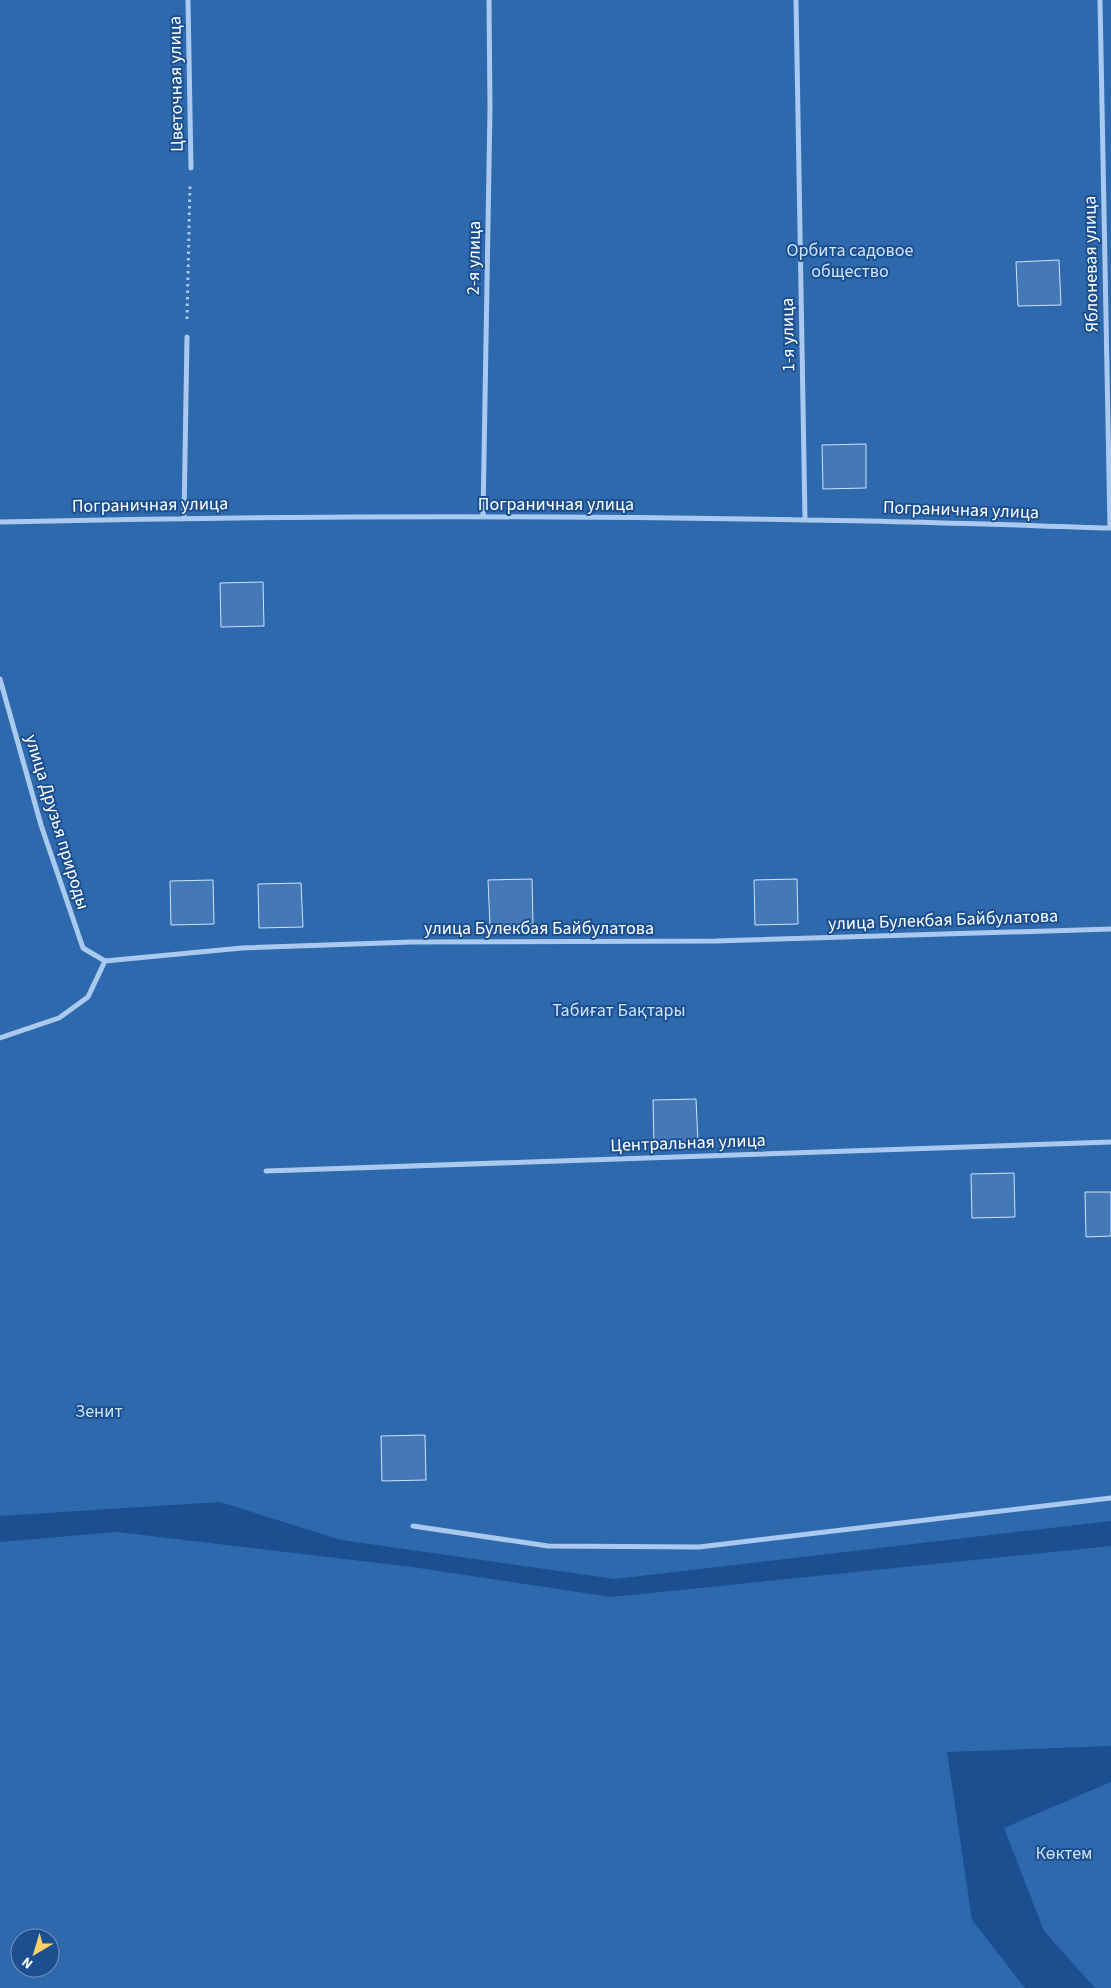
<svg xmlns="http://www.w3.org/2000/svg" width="1111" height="1988" font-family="'Source Sans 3',sans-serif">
	<rect width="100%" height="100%" fill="#1b4f8f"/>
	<path fill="#2e69ad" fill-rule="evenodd" d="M0,0H1111V1521L615,1579L341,1540L220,1502L0,1516Z
		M117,1532L412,1567L611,1597L1111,1546V1746L947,1752L972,1920L1025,1988H0V1542ZM20,1938H50V1968H20Z
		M1111,1782V1988H1095L1044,1931L1004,1828Z"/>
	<path fill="#4478b7" stroke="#cfe3fa" d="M1059,260L1061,305L1018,306L1016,262Z
		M866,444V488L823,489L822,445Z
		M263,582L264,626L221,627L220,583Z
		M532,879L533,924L490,925L488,880Z
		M797,879L798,924L755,925L754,880Z
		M213,880L214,924L171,925L170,881Z
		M301,883L303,927L259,928L258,884Z
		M696,1099L698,1143L654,1144L653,1100Z
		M1014,1173L1015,1217L972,1218L971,1174Z
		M1085,1192H1111V1236L1086,1237Z
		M425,1435L426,1480L382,1481L381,1436Z"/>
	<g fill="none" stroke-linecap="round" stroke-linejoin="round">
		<path stroke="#a9c9ee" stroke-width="3" stroke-dasharray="2.5 4" stroke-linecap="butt" d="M187,319L190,185"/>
		<path stroke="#a9c9ee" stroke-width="5" d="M188,0L191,168
			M796,0L805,520
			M1100,0L1110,528
			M483,517L490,109L489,0
			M184,518L187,337
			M0,522C268,516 536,515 804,520C906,521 1009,525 1111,528
			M0,679L41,825L83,948L105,961
			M0,1038L59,1018L88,997L105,961L242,948L412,942L716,941L1111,929
			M266,1171L1111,1142
			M413,1526L548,1546L699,1547L1111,1498"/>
	</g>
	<g text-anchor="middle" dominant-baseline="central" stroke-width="4" stroke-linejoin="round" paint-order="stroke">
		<g font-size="18" fill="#fff" stroke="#1b4f8f">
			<text transform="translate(176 84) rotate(-91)">Цветочная улица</text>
			<text transform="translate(474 258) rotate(-89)">2-я улица</text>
			<text transform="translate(1091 264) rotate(-91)">Яблоневая улица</text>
			<text transform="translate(788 335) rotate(-91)">1-я улица</text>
			<text x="556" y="504">Пограничная улица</text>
			<text transform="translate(150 505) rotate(-1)">Пограничная улица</text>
			<text transform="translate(961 510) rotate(2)">Пограничная улица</text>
			<text transform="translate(57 822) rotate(73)">улица Друзья природы</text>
			<text transform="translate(943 920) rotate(-2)">улица Булекбая Байбулатова</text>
			<text x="539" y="928">улица Булекбая Байбулатова</text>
			<text transform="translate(688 1143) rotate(-2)">Центральная улица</text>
		</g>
		<g font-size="18" fill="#cfe3fa" stroke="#1b4f8f">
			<text x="850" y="250">Орбита садовое<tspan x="850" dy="21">общество</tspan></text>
			<text x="619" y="1010">Табиғат Бақтары</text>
			<text x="99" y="1411">Зенит</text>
			<text x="1064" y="1853">Көктем</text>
		</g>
	</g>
	<g transform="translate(35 1953) rotate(218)"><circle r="24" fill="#1b4f8f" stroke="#7695bc"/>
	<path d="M0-4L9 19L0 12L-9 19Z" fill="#ffd166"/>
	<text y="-8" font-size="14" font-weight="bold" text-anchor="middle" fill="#ffffff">N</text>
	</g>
</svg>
